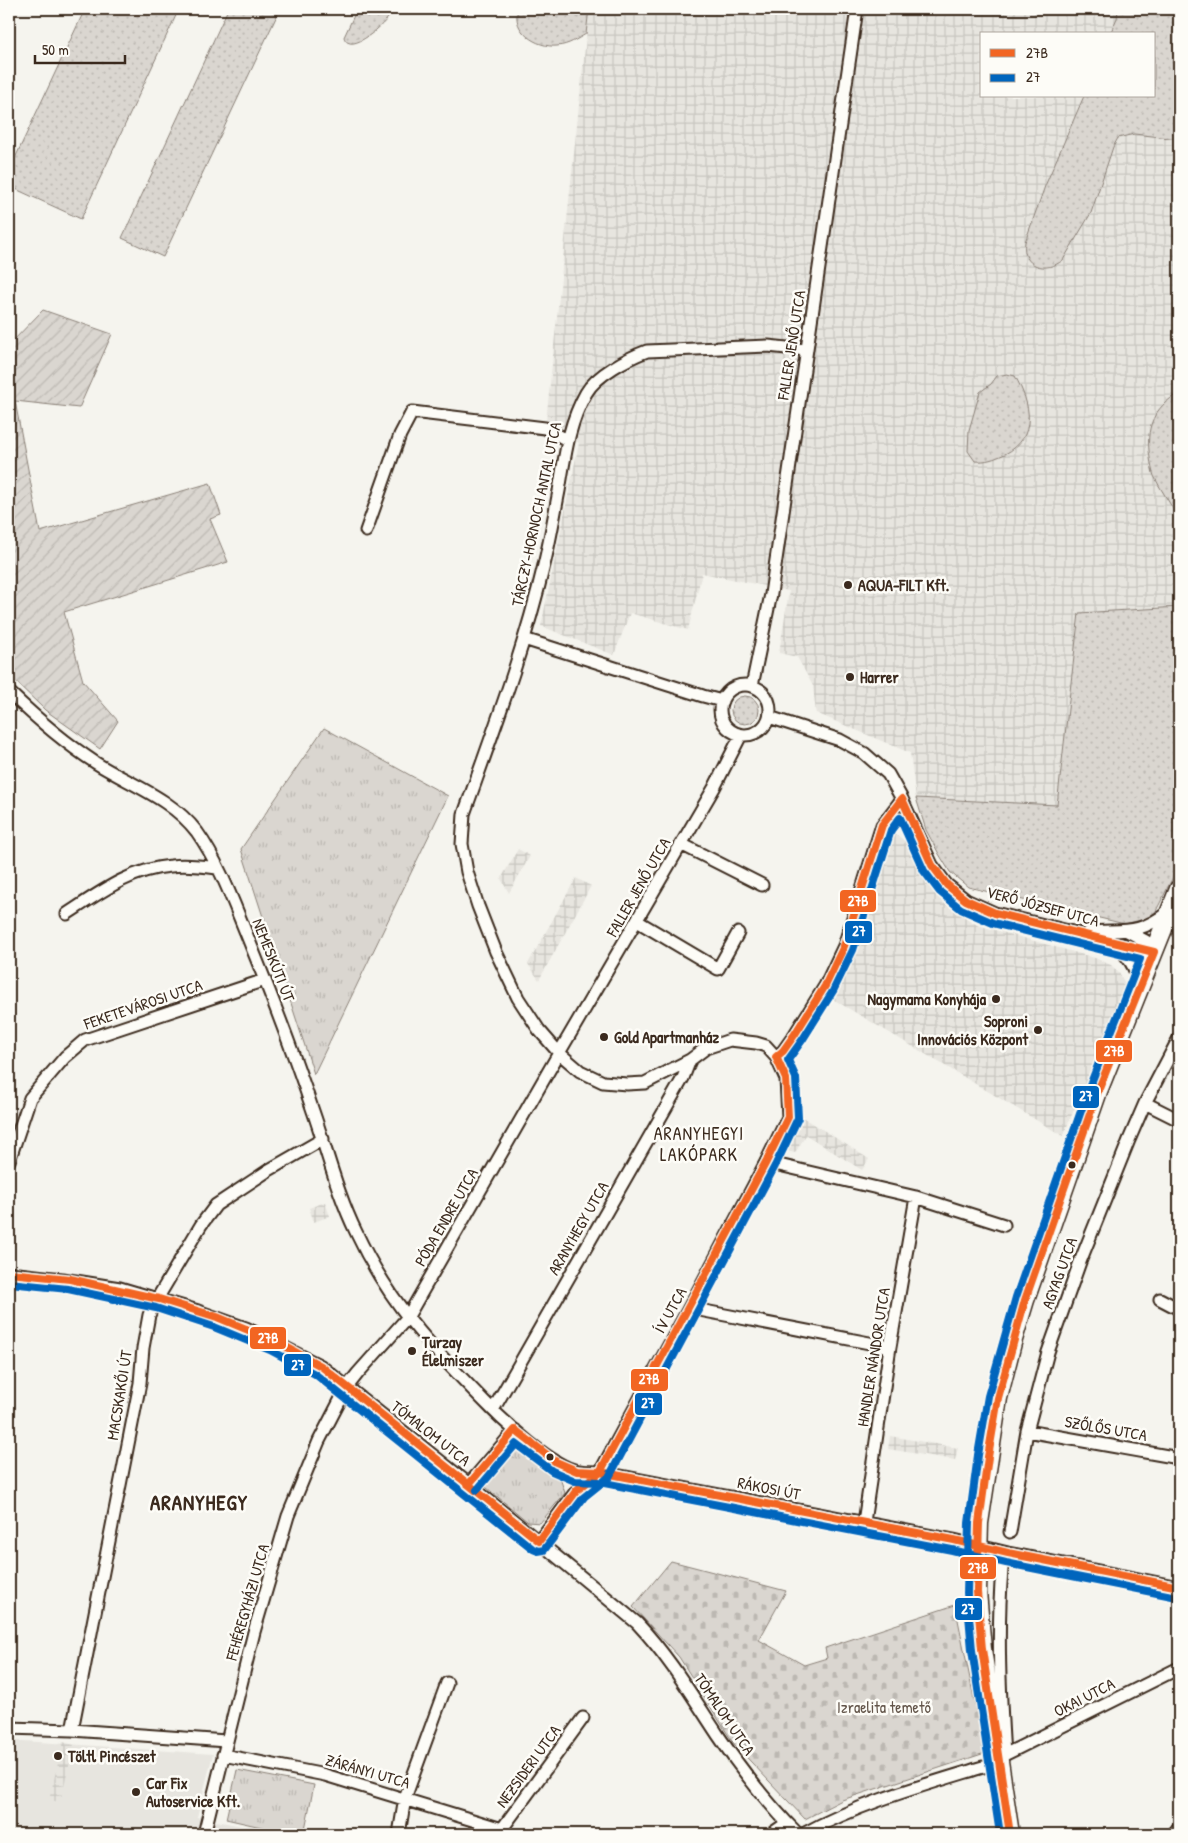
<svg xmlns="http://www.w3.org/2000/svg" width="1188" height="1843" font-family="'Patrick Hand',sans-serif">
	<defs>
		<pattern id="industrial-grid" width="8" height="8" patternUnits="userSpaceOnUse" patternTransform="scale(1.25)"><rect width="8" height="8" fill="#e7e5df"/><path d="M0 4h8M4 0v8" fill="none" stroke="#c7c5bf"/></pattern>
		<pattern id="grass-dots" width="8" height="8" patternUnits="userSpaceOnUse" patternTransform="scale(1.25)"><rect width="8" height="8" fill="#dad6d0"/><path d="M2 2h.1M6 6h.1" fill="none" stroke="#bcb8b2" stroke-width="1.8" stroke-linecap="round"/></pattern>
		<pattern id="cemetery-stones" width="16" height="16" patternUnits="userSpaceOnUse" patternTransform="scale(1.25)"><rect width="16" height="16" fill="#dad6d0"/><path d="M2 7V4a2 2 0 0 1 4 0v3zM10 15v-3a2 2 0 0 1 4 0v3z" fill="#bcb8b2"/></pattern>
		<pattern id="park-tufts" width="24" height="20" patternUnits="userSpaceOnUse" patternTransform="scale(1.25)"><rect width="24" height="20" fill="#dad6d0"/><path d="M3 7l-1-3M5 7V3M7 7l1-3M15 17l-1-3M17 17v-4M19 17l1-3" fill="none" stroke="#bcb8b2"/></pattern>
		<pattern id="garden-furrows" width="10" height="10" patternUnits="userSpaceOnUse" patternTransform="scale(1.25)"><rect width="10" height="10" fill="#dad6d0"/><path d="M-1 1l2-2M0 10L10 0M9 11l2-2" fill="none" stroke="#bcb8b2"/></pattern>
	</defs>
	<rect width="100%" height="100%" fill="#f5f4ee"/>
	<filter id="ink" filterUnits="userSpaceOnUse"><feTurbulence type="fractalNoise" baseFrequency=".02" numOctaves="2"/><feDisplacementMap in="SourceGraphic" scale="10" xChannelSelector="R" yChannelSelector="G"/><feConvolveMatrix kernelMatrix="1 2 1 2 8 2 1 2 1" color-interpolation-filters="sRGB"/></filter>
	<g filter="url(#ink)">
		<path fill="#e7e5df" d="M9,1740L213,1754L197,1817L280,1834H9Z"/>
		<path fill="url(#industrial-grid)" fill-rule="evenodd" d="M589,9H1179V607L1079,614L1057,805L916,798L910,753L816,713L813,686L797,657L779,653L789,591L702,573L688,630L630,613L614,655L541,626L579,443L546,422ZM982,34H1154V96H982Z
			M897,835L906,842L932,891L946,905L977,925L1095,958L1111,965L1120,974L1125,984L1120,999L1063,1136L831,998L886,839Z
			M518,849L530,856L509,893L501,879Z
			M576,878L591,886L539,980L528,964Z
			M801,1116L869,1159L862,1170L806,1135L795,1153L783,1150Z
			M325,1202L330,1216L314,1222L309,1208Z
			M890,1436L958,1448L955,1460L888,1449Z
			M63,1742L74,1745L60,1802L49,1800Z"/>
		<path fill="url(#grass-dots)" stroke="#8a8077" d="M85,9H179L81,219L9,186V171Z
			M228,9H280L163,257L122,238Z
			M357,9H394C390,20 350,58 344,37Z
			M518,9H589L586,34C577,39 569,45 557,46C537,48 511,31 518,9Z
			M1118,9H1179V139L1134,134L1118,138L1113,147L1091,213L1063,260C1046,274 1021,267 1025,242L1045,186L1084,96H1154V34H1110L1117,18Z
			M1007,374L1015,376C1031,404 1038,437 1005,454C994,459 986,462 975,461L968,451L969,430L980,392L991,384L997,376Z
			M1179,393V520C1172,505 1161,491 1154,476C1152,471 1151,464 1150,458C1145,428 1153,408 1179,393Z
			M1179,607V865L1156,911L1148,918L1125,924L968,887L950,872L939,854L926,830L916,798L1057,805L1079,613Z
			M731 710a14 14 0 1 1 28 0a14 14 0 1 1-28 0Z"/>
		<path fill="url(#cemetery-stones)" stroke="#8a8077" d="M671,1561L786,1591L759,1640L804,1665L827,1658L825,1648L955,1605L985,1753L842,1800L805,1819L734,1744L679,1657L633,1607Z"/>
		<path fill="url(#park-tufts)" stroke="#8a8077" d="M324,728L448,796L314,1074L241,849Z
			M517,1440L559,1475L565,1493L540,1523L528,1522L481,1483Z
			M237,1770L314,1785L304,1834H292L226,1819Z"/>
		<path fill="url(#garden-furrows)" stroke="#8a8077" d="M43,310L112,334L79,408L15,401L40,532L210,483L221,515L210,519L228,562L64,612L83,681L118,721L100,749L45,710L9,675V345Z"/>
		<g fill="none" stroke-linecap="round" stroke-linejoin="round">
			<defs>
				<path id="street" d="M366,531L400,435L412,412L545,428L567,440
					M524,639L703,696L722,701
					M720 710a25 25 0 1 1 50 0a25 25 0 1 1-50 0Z
					M752,686L771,594L857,9
					M9,692C36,718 65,743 96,763C131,785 171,798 197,832C219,863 232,899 246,933C270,992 293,1051 313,1111C327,1151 337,1193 356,1232C389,1303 431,1347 485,1402C503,1421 554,1468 579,1471C586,1472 593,1472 600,1472L954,1540L1008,1553L1179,1587
					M769,717L840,740L864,753L888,774L902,799L932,865L947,885L966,900L995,913L1154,952
					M681,844L762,885
					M67,914C99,893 131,869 171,866C186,864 202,866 217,868
					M637,921L718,969L738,933
					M1127,931L1146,941L1154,952
					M1089,932C1123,929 1138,936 1168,912
					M1111,945C1129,953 1135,968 1140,985
					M776,1057L783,1051L795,1034L825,986L844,946L882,825L902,799
					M1145,1103L1179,1120
					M9,1161L30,1098L65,1057L85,1040L265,980
					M766,1162L916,1197L1004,1225
					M9,1273L63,1279L120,1288L198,1311L246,1328L321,1366L469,1484L637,1623C670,1658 692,1696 718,1735C742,1771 768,1804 798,1834
					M1160,1299L1179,1309
					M689,1308L890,1347
					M493,1410L683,1078L690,1060
					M1027,1431L1179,1458
					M469,1484L515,1430
					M864,1522L890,1347L916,1197
					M1010,1532L1027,1431L1048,1352L1080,1262L1129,1140L1145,1103L1179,1038
					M539,1541L577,1490L600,1472L689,1308L766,1162L788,1117L786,1079L776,1057L766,1046L756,1043L730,1040L706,1048L690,1060L645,1083L627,1084L603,1082L580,1071L559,1053L539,1030L518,998L496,952L478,906L467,872L462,844L464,814C493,732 524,650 544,565C550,541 554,516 559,491C565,456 568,425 586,393C596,375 628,358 647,351L768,346L806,350
					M1002,1569C997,1631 1000,1693 1004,1755L1179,1668
					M9,1728L72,1730L226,1741
					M72,1730L140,1383L143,1348L149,1315L157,1299L201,1225L216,1205L269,1170L323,1139
					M223,1755L325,1775L502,1829
					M204,1834L254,1632L288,1516L319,1441L347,1387L358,1373L407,1318L559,1053L714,788L741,735
					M399,1834L405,1798L447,1683
					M502,1834V1829L583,1718
					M771,1834L787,1823
					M803,1834C860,1803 921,1786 983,1767"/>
				<path id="secondary" d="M1176,1834L1179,1830"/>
				<path id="primary" d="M1010,1834L982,1649L977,1592L979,1523L998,1398L1012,1343L1025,1300L1081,1140L1098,1091L1179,889"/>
			</defs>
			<use href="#street" stroke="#3b2a1e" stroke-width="15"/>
			<use href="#secondary" stroke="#3b2a1e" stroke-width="19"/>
			<use href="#primary" stroke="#3b2a1e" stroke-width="21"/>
			<use href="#street" stroke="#fdfcf7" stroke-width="11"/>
			<use href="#secondary" stroke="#fdfcf7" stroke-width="15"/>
			<use href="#primary" stroke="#fdfcf7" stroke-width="18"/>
			<defs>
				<path id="bus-1" d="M9,1273L70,1279L159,1299L217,1317L275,1341L321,1366L539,1541L577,1490L600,1472L766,1162L788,1117L786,1079L776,1057L783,1051L795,1034L825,986L844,946L882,825L902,799L932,865L947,885L966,900L995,913L1154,952L1098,1091L1025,1300L998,1398L988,1457L979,1523L977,1592L982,1649L1010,1834
					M469,1484L515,1430L556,1462L577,1471L600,1472L954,1540L1008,1553L1179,1587"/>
				<path id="bus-2" d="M9,1283L68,1289L156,1308L214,1327L270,1350L315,1374L533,1549L538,1551L544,1550L584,1497L609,1477L775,1166L798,1118L796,1078L788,1060L803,1039L833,991L853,950L891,830L900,818L924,871L940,892L961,909L993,923L1140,959L1089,1088L1016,1297L988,1396L978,1455L969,1523L967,1593L972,1650L1000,1834
					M477,1490L516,1444L552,1471L575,1481L599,1482L952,1550L1006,1563L1177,1597"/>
			</defs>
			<use href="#bus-1" stroke="#fdfcf7" stroke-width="11"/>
			<use href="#bus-2" stroke="#fdfcf7" stroke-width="11"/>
			<use href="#bus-1" stroke="#f26522" stroke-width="8"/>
			<use href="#bus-2" stroke="#0065bd" stroke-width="8"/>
		</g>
	</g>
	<g fill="#3b2a1e" stroke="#fdfcf7" stroke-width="2">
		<circle cx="848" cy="585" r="5"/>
		<circle cx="850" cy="677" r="5"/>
		<circle cx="996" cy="999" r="5"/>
		<circle cx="1038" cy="1030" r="5"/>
		<circle cx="604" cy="1037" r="5"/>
		<circle cx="1072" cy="1165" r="4.5"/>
		<circle cx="412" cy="1351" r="5"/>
		<circle cx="550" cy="1457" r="4.5"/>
		<circle cx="58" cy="1756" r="5"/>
		<circle cx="136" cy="1792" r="5"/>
	</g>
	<g text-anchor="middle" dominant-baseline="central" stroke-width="5" stroke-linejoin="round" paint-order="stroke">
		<g font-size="16" fill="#3b2a1e" stroke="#fdfcf7">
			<text transform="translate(791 345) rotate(-81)">FALLER JENŐ UTCA</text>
			<text transform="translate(536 514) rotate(-78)">TÁRCZY-HORNOCH ANTAL UTCA</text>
			<text transform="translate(638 887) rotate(-60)">FALLER JENŐ UTCA</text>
			<text transform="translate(1043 906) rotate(15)">VERŐ JÓZSEF UTCA</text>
			<text transform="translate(274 960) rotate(68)">NEMESKÚTI ÚT</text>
			<text transform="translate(143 1004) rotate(-19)">FEKETEVÁROSI UTCA</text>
			<text transform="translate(446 1217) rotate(-60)">PÓDA ENDRE UTCA</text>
			<text transform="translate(578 1228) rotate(-60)">ARANYHEGY UTCA</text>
			<text transform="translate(1059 1273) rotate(-70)">AGYAG UTCA</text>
			<text transform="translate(670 1310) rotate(-61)">ÍV UTCA</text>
			<text transform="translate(873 1357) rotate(-81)">HANDLER NÁNDOR UTCA</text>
			<text transform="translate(119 1395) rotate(-81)">MACSKAKŐI ÚT</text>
			<text transform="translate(1106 1428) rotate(10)">SZŐLŐS UTCA</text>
			<text transform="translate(431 1433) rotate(38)">TÓMALOM UTCA</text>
			<text transform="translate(769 1488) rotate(11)">RÁKOSI ÚT</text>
			<text transform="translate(247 1602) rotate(-74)">FEHÉREGYHÁZI UTCA</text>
			<text transform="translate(1084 1697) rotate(-27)">OKAI UTCA</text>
			<text transform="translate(725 1714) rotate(56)">TÓMALOM UTCA</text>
			<text transform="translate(528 1766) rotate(-54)">NEZSIDERI UTCA</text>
			<text transform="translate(368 1771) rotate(16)">ZÁRÁNYI UTCA</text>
		</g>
		<g font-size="16" font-weight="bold" fill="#3b2a1e" stroke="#fdfcf7" text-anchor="start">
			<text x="858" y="585">AQUA-FILT Kft.</text>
			<text x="860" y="677">Harrer</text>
			<text x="986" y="999" text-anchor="end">Nagymama Konyhája</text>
			<text x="1028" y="1021" text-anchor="end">Soproni<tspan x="1028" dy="18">Innovációs Központ</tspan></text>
			<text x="614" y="1037">Gold Apartmanház</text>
			<text x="422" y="1342">Turzay<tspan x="422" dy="18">Élelmiszer</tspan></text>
			<text x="68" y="1756">Töltl Pincészet</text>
			<text x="146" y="1783">Car Fix<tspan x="146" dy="18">Autoservice Kft.</tspan></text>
		</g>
		<g font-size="16" fill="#63554a" stroke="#fdfcf7">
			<text x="884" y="1707">Izraelita temető</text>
		</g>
		<g font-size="18" letter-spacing="1" fill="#3b2a1e" stroke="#fdfcf7">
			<text x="699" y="1133">ARANYHEGYI<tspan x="699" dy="21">LAKÓPARK</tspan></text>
		</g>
		<g font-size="21" font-weight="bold" letter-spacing="1" fill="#3b2a1e" stroke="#fdfcf7">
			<text x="199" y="1502">ARANYHEGY</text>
		</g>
	</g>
	<g stroke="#fdfcf7" stroke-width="2">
		<rect x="839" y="889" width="38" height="24" rx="5" fill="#f26522"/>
		<rect x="844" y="920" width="29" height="24" rx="5" fill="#0065bd"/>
		<rect x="1095" y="1039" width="38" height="24" rx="5" fill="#f26522"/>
		<rect x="1072" y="1085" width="28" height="24" rx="5" fill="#0065bd"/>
		<rect x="249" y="1326" width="38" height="24" rx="5" fill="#f26522"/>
		<rect x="283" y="1353" width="29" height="24" rx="5" fill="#0065bd"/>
		<rect x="630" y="1368" width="39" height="24" rx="5" fill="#f26522"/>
		<rect x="634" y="1392" width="29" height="24" rx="5" fill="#0065bd"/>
		<rect x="959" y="1556" width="38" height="24" rx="5" fill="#f26522"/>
		<rect x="954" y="1597" width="29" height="24" rx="5" fill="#0065bd"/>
	</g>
	<g font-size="14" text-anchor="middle" font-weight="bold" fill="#fff">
		<text x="858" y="906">27B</text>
		<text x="859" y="936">27</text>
		<text x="1114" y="1056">27B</text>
		<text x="1086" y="1101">27</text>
		<text x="268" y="1343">27B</text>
		<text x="298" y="1370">27</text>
		<text x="649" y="1384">27B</text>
		<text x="648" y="1408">27</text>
		<text x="978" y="1573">27B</text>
		<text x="968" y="1614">27</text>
	</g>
	<rect width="1188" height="1843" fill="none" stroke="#fdfcf7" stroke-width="30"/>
	<rect x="15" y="15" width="1158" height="1813" fill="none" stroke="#3b2a1e" stroke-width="2" filter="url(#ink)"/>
	<rect x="980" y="32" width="175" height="65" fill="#fdfcf7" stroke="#afa8a0"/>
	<rect x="990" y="49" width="25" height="8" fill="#f26522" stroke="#afa8a0"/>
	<text x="1026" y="58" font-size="15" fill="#3b2a1e">27B</text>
	<rect x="990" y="74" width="25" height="8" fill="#0065bd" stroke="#afa8a0"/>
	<text x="1026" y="82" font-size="15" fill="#3b2a1e">27</text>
	<path d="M35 55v8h90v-8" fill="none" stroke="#3b2a1e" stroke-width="2.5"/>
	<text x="42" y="55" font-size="15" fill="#3b2a1e" stroke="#fdfcf7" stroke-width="4" paint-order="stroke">50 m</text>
</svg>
